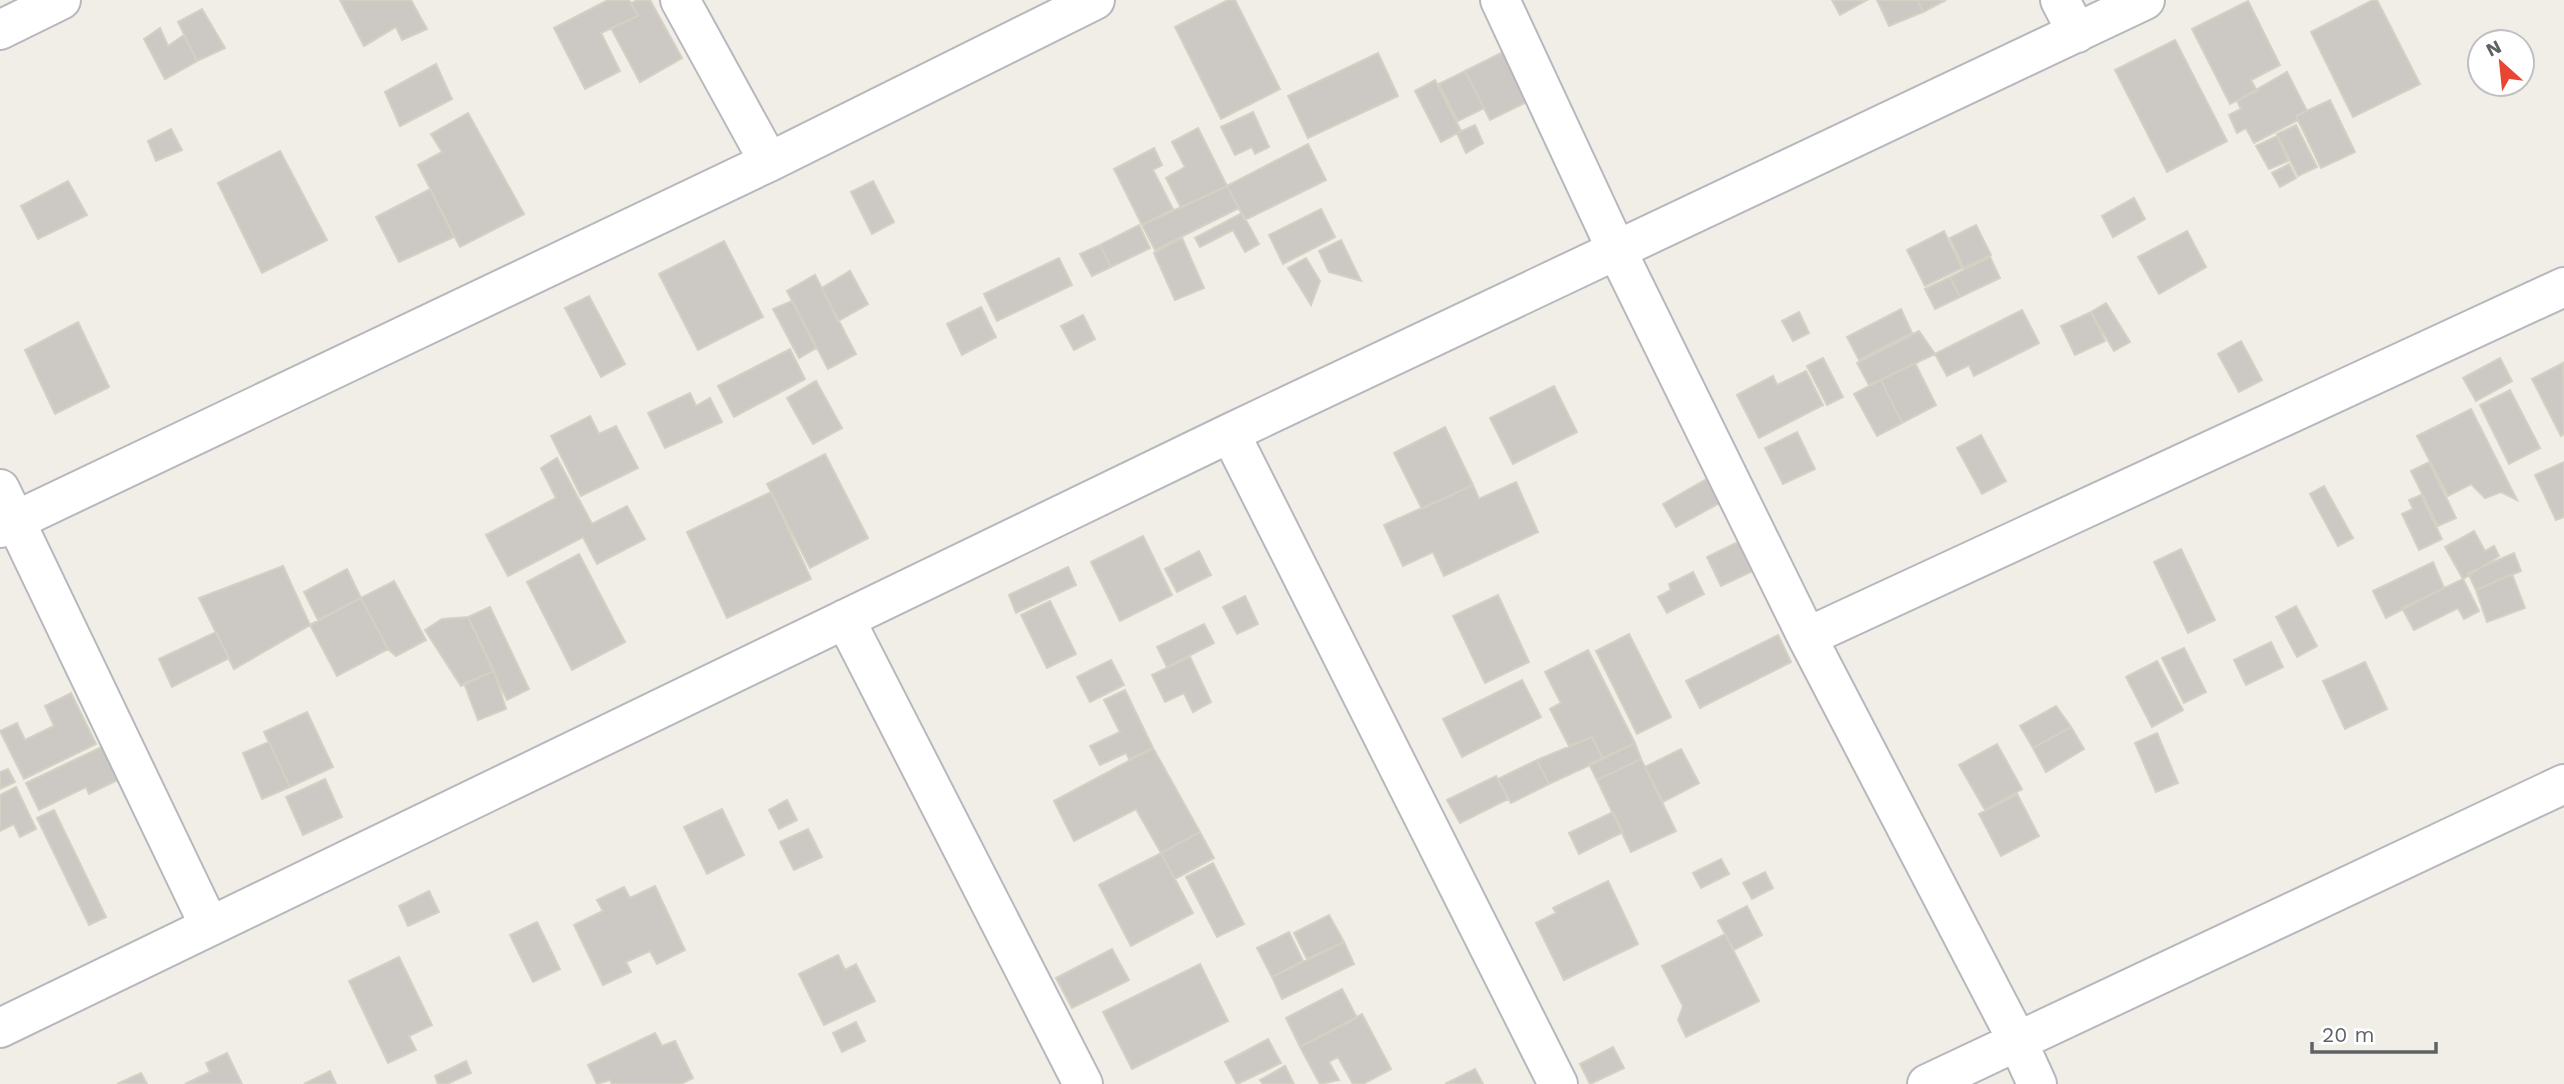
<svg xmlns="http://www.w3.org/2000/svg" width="2564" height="1084" font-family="'Work Sans',sans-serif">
	<rect width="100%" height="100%" fill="#f0eee6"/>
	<path fill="#ccc8c3" stroke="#d4d0c4" stroke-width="2" d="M340,0H411L427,29L402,40L396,27L364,46Z
		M608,0H629L638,16L601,33L620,71L585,89L554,28Z
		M638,0H650L682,58L640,82L611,28L638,16L631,3Z
		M1228,0H1235L1280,89L1221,119L1175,27Z
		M1832,0H1867L1840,15Z
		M1877,0H1918L1923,12L1889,26Z
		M1918,0H1946L1923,12Z
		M2373,0H2377L2420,84L2353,117L2311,32Z
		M2248,1L2280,65L2251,80L2257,91L2230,104L2192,29Z
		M202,9L225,48L197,61L178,22Z
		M160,28L168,46L184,35L197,61L165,79L144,39Z
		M2175,40L2227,141L2167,172L2115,70Z
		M1507,50L1531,100L1490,120L1465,71Z
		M1378,53L1398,96L1308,138L1288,96Z
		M436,64L452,99L400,126L385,92Z
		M1465,71L1484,108L1458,121L1439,84Z
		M2287,72L2307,111L2296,116L2298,120L2254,143L2246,128L2237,133L2229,115L2241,109L2237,101Z
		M1435,80L1461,131L1441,142L1415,91Z
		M2330,100L2355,152L2321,168L2296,116Z
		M1253,112L1269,147L1255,154L1252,147L1235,155L1221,127Z
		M468,113L524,214L460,247L418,165L442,152L431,134Z
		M1475,125L1483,143L1466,153L1457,133Z
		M2296,125L2317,167L2298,176L2277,134Z
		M1198,128L1227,186L1181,208L1166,178L1185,167L1172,142Z
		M171,129L182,150L156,161L148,141Z
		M2277,136L2288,161L2269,169L2256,146Z
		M1308,144L1326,180L1245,220L1227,186Z
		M1154,148L1162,165L1153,170L1173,209L1142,225L1114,169Z
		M280,151L327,240L262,273L218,183Z
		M2289,164L2296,178L2280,187L2272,173Z
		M68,181L87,215L38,239L21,206Z
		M873,181L894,222L872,234L851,192Z
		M1227,186L1239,208L1155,250L1142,225Z
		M430,189L454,237L399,262L376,217Z
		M2134,198L2145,219L2113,237L2102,216Z
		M1321,209L1335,237L1283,264L1269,235Z
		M1242,213L1259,244L1245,252L1233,230L1200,247L1195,238Z
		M1139,225L1150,248L1111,267L1100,245Z
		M1976,225L1991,255L1964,268L1950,238Z
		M1944,231L1962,268L1925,286L1907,250Z
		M2187,231L2206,267L2159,294L2138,257Z
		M1182,238L1204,288L1175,300L1154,253Z
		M1341,240L1361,281L1329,272L1319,251Z
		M724,241L763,317L698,350L659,274Z
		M1100,245L1111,267L1092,276L1080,254Z
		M1990,257L2000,278L1960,297L1950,277Z
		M1059,258L1072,285L997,321L984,294Z
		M1306,258L1320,281L1311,305L1288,268Z
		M850,271L868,304L838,321L822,288Z
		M815,275L856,354L828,369L787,291Z
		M1950,277L1960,297L1935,309L1925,289Z
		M589,296L625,364L601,377L565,308Z
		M792,301L816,348L799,358L773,309Z
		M2106,303L2130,342L2114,351L2091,312Z
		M981,307L996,337L962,355L947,324Z
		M1901,309L1912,333L1859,360L1847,337Z
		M2022,310L2039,343L1974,376L1969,365L1947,376L1935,354Z
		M1799,312L1809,333L1793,341L1782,321Z
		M2091,312L2105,341L2075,355L2061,326Z
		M1083,315L1095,339L1074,350L1061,326Z
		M78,322L109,387L55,414L25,350Z
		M1919,331L1935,354L1869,385L1857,363Z
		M2241,341L2262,380L2239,392L2218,354Z
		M790,349L805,379L734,417L718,386Z
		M1823,358L1843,397L1827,405L1807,366Z
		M2500,358L2512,381L2476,401L2463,378Z
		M1915,363L1936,405L1902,423L1881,380Z
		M2563,363L2564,434L2561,436L2532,379Z
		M1806,371L1823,405L1759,438L1737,395L1773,376L1777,385Z
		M1881,380L1902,423L1877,436L1854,394Z
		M816,381L842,428L813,444L787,398Z
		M1554,386L1577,432L1513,464L1490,418Z
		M2510,390L2540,448L2509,464L2480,405Z
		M690,393L696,406L710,398L722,422L665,448L648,413Z
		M2471,409L2517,500L2501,492L2485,498L2471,484L2448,496L2417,436Z
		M590,416L599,434L616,426L638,468L581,496L551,436Z
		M1445,427L1473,485L1422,509L1394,453Z
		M1797,432L1815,469L1783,484L1765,448Z
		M1981,435L2006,481L1982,494L1957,448Z
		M825,454L868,538L810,568L767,484Z
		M557,458L592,524L627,506L645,539L597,564L583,537L508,576L486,535L556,498L541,468Z
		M2429,462L2456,518L2438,526L2411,471Z
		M2564,462V517L2556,520L2535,475Z
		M1712,476L1725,500L1676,527L1663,504Z
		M1516,482L1538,532L1444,576L1433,552L1403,566L1384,525L1473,485L1479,499Z
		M2324,486L2353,538L2338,546L2310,494Z
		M771,492L811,579L727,618L687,532Z
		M2421,495L2442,539L2419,550L2402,514L2413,509L2409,500Z
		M2474,531L2485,551L2494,546L2499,556L2463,579L2445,547Z
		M1143,536L1172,595L1120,621L1091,562Z
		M1746,538L1761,567L1721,586L1707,557Z
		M2181,549L2215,620L2188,633L2154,562Z
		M1199,551L1211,575L1177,592L1165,569Z
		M2514,553L2521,571L2476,590L2468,573Z
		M579,554L625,642L572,670L527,582Z
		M2433,562L2444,588L2386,618L2373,591Z
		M283,566L310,625L234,669L199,598Z
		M1068,567L1076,585L1016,613L1009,595Z
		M347,569L361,598L318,620L304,592Z
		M1693,572L1704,594L1667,613L1658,597L1671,590L1669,584Z
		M2512,574L2525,608L2487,622L2476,590Z
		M2463,579L2479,611L2464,619L2458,608L2414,630L2402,608Z
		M394,581L426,640L396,656L388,649L361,598Z
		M1498,595L1529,662L1485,683L1453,616Z
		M1245,596L1258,624L1237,634L1223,607Z
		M361,598L388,649L337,676L310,625Z
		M1050,601L1076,654L1047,668L1021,615Z
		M2296,606L2317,646L2297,657L2276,617Z
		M490,607L529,689L507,700L468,617Z
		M468,617L494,671L461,686L425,630L442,619Z
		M1204,624L1214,643L1167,667L1157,647Z
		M216,632L229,658L172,687L159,659Z
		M1629,634L1671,717L1637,734L1596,651Z
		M1778,635L1791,662L1700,708L1686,681Z
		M2271,642L2283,667L2246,685L2234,660Z
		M2184,648L2206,692L2184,703L2162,658Z
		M1588,650L1635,743L1603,759L1592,737L1569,746L1550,709L1561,703L1545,672Z
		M1190,657L1211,702L1193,712L1184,693L1165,702L1152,675Z
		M1111,660L1124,685L1090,702L1077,677Z
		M2157,661L2183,710L2152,727L2126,677Z
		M2365,662L2387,709L2345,729L2323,681Z
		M494,671L506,709L478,720L464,683Z
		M1522,680L1541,717L1462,757L1443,719Z
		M1125,690L1153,748L1129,759L1126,753L1100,765L1090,746L1120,732L1104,700Z
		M71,693L96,744L24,779L0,731L17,723L25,740L54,726L45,706Z
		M2056,706L2071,727L2033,748L2020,726Z
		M307,712L333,767L290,787L264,732Z
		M2071,727L2084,749L2046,772L2033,748Z
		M2157,733L2178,783L2156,792L2135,743Z
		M1592,737L1603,759L1549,784L1537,760Z
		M112,742L128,775L89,794L86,787L39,810L26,783Z
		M269,742L290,787L262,799L243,753Z
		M1635,743L1641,759L1597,780L1589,764Z
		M1997,744L2022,789L1985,810L1959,765Z
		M1153,748L1200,832L1161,853L1136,809L1074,841L1054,801Z
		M1681,749L1699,783L1663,802L1645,767Z
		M1641,759L1676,831L1631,852L1597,780Z
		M1537,760L1549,784L1511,803L1498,779Z
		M8,769L15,782L0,789V772Z
		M1496,776L1508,799L1460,823L1447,800Z
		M325,779L342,817L303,835L286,797Z
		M16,787L36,829L20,837L14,824L0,831V795Z
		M2017,794L2039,836L2001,856L1979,814Z
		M787,800L797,820L779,829L769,810Z
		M722,809L744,855L707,874L684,827Z
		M54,810L106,917L89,925L37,818Z
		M1613,812L1623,832L1579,854L1569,833Z
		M808,829L822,857L794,870L780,842Z
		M1200,832L1214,858L1175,879L1161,853Z
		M1161,853L1193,913L1131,946L1099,885Z
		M1721,859L1729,874L1701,888L1693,873Z
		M1213,863L1244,924L1217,937L1186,877Z
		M1765,872L1773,888L1752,899L1743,883Z
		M1608,881L1638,944L1564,980L1536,923L1556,913L1553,908Z
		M655,886L685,950L657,964L650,951L626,962L631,972L603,985L574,925L603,911L597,900L624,887L630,898Z
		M429,891L439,912L408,926L399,906Z
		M1747,906L1762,935L1734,950L1718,921Z
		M1329,915L1344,942L1307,959L1294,933Z
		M537,922L560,969L533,982L510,935Z
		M1289,932L1303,961L1272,977L1257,948Z
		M1725,934L1759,1001L1686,1037L1678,1020L1683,1006L1662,966Z
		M1344,942L1354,964L1282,999L1272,977Z
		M1112,949L1129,980L1072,1008L1056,978Z
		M838,955L845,970L856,964L875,1001L824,1025L799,974Z
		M399,957L432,1025L409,1036L416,1050L388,1063L349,981Z
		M1200,964L1228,1021L1132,1069L1103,1012Z
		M1342,989L1357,1018L1300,1047L1286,1018Z
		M1362,1014L1391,1069L1363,1084H1353L1338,1057L1329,1062L1339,1080L1320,1084L1300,1047Z
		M856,1022L865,1041L842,1052L833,1033Z
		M655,1033L662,1046L675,1041L693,1078L681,1084H612L610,1080L597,1084L588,1065Z
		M1268,1039L1281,1063L1237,1084L1225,1062Z
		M1613,1047L1624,1068L1590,1084L1580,1064Z
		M227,1053L242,1084H185L210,1072L206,1063Z
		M466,1061L471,1073L447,1084H438L435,1076Z
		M1285,1066L1294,1084H1263L1260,1080Z
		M1475,1069L1483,1084H1445Z
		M330,1071L336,1084H304Z
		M141,1073L147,1084H117Z"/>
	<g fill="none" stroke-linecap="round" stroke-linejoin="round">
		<defs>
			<path id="minor" d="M680,0L769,162
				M1500,0L1617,251L1807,637L2017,1040L2037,1084
				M2060,0L2077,33
				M0,30L61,0
				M1230,433L1558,1084
				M0,489L209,925
				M0,528L769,162L1095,0
				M845,619L1083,1084
				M1807,637L2564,287
				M0,1028L1230,433L2145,0
				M1927,1084L2564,784"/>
		</defs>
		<use href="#minor" stroke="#b6b8bd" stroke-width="42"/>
		<use href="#minor" stroke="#fff" stroke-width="38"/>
	</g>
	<g transform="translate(2501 63) rotate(333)"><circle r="33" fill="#ffffff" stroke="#bfc0c2" stroke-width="2"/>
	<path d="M0-5L12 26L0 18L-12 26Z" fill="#e74635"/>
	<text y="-10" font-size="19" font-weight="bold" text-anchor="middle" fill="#5e6166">N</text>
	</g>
	<path d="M2312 1042v10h124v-10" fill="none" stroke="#5e6166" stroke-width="3.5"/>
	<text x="2322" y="1042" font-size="21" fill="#5e6166" stroke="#ffffff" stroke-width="5" paint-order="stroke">20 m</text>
</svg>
